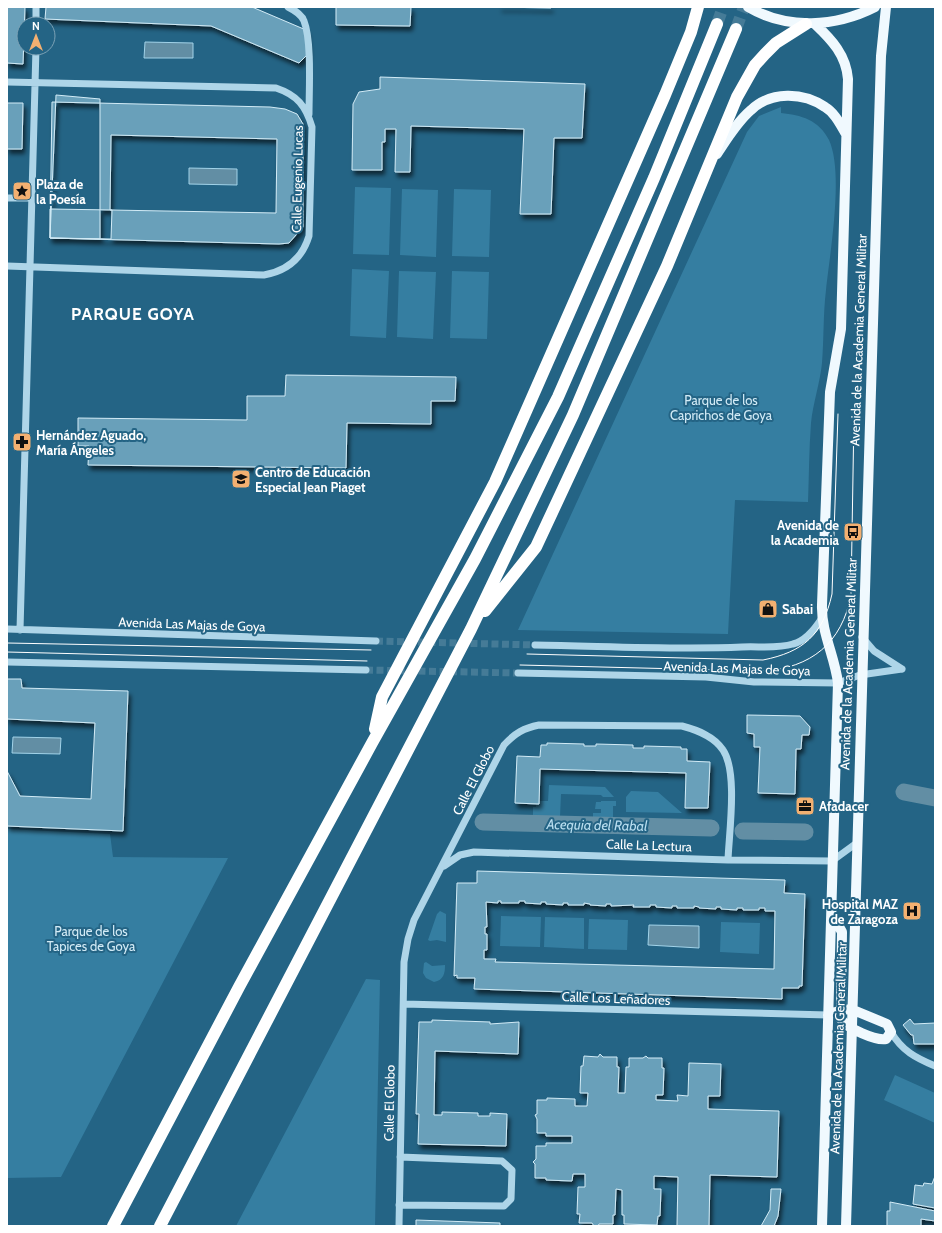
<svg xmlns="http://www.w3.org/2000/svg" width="942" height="1233" font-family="Cabin,sans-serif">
	<defs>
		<filter id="shadow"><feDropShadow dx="2.5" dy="4.5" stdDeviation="2" flood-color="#0009"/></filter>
	</defs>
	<rect width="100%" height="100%" fill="#246485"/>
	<path fill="#357ea1" d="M781,107V113C801,115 819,120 829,140C844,173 830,252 826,290C823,315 824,339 822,363C820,383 813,403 811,423C809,449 809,476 808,502L735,500L728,634L518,630L747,132L759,116Z
		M355,187L391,188L389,255L353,254Z
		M402,189L438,190L436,257L400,255Z
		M454,189L491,190L489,257L452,256Z
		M352,269L389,271L386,338L350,336Z
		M399,271L436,272L433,339L397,337Z
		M452,271L489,272L487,339L450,338Z
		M549,785L605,787L614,797H603L601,795L561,794L560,817L533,816V807H536V804L539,801H548Z
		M631,791L658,792L682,813L626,812V797Z
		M601,801H616V806H613V818H593V813H601V809H595L596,802H601Z
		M7,829L110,834L113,857L228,858L61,1177L7,1178Z
		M440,911L446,914V942L437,940L430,941L428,940L437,914Z
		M501,916L541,917L540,947L500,946Z
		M545,917L584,918V949L544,947Z
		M589,919L628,920L627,950L588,949Z
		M721,922L760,923L759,954L720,952Z
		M426,962L432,966L445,965C445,973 444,980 434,982L426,978L423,973L424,963Z
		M366,979L380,980L375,1226H236Z
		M895,1075L935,1093V1123L884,1100Z"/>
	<path fill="#628ea4" stroke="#a2d3e9" d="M145,42L193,43V58H144Z
		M189,168L237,169V185L189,184Z
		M13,737L61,738L60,754L12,753Z
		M649,925L699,926V948L648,945Z"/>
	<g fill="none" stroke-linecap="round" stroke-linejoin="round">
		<path stroke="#628ea4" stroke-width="17" d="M904,792L935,798
			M483,822L711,828
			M743,831L805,832"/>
	</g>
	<path fill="#69a0ba" stroke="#d2ebf6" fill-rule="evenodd" filter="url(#shadow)" d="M7,7H25L23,64L7,63Z
		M46,7H252L306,30L308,54L299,63L211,26L45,19Z
		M336,7H411L410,26L336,25Z
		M499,7H551V8Z
		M380,77L585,84L582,138H554L551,214H520L524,129L411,126L410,172H395L396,129H385V142H382V170H352L353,104L359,92L380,89Z
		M56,95L100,99V239L50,238Z
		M52,102L270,107L285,109L297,114L303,124V227L289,243L279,244L50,238ZM111,135L277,139L276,213L110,210Z
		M7,103H23L22,149H7Z
		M50,209L112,210L111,239L50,238Z
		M286,375L456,377L455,401H431V424L347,423L346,468L88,465L89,446H78V418L247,420V396H285Z
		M7,679H21L22,688L128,691L123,831L7,826V771L20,796L91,799L95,723L7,719Z
		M747,715L800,716L810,727L809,735H802L801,749H796L795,794L758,793L760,747H754V734L747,733Z
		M547,743L584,744V746H596V744L633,745V748H644V746L681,747V749H687V761L710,762L708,808H685L686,773L540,769L539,804L515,803L517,756L540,757L541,745H547Z
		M477,871L785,880L784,893L805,894L802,986H799V988H782V999L474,989L475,978H457V975L454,976L457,883H477ZM498,901H501V903H519V901H525V903L541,904V902H546V904L563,905V903H568V905H584V903L590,904V905L606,906V904H611V906L634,905L633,907H650V905H656V907L672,908V906H677V908H694V906L699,907V908L716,909V907H721V909L737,910V908H743V910H759V908H765V911H775L774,969L495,962L496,959H484V950H487V934H485V927H487L486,902L498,903Z
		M910,1019L914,1024L935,1023V1044H914L913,1035H911L903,1025Z
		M432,1020L490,1022V1024L519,1022L518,1054L435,1051L434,1115H442V1112L478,1113V1116H490V1113L507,1114L506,1146L418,1144L419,1114H416L419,1022H432Z
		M600,1054L603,1057H617V1067H619L618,1093H625L626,1067H629V1058H643L646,1056L648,1058H662V1068H664L663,1095H656V1100L678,1101L677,1095L688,1096L689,1063L721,1064L720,1096H708V1109L779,1111L777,1177L710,1175L709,1226H677L678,1177L654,1176V1189H661L660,1216H658L657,1225L624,1224V1215H622V1190L616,1189L615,1215H613V1224H599L598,1226H594L592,1223H579L580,1214H577L578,1187H585V1174H573L572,1181L546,1180V1178H535V1164L533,1162L536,1159V1146H546V1143H572V1136H546V1133H537V1119L535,1115L537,1114V1100H547V1098L575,1099V1106H587L588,1093H580L581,1066H583L584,1056L598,1057Z
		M935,1176V1208L913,1204L915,1185L923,1186L924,1183L932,1184Z
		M771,1189H781L778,1216L774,1226H761L770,1210Z
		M890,1202L935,1211V1221L921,1219V1226H887V1211H890Z
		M416,1220L500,1223V1226H416Z"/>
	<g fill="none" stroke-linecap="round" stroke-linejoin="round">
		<path stroke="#457b97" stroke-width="7" stroke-dasharray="7 3.5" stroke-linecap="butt" d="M376,641L535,645
			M366,670L518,673"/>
		<path stroke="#457b97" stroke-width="12" stroke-dasharray="12 6" stroke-linecap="butt" d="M717,24L723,7
			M736,29L744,7"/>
		<path stroke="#aed5e8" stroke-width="7" d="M288,7C294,10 302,15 304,21C312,41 309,91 309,114
			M36,24V7
			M7,82L276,88C297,95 306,106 312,127L309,236C302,259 287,271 264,275L7,266
			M7,198H32
			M7,629L376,641
			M20,630L36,48
			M862,637L874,651L902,669
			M535,645C604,646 673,650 742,647C758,646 777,649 793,644C806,641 815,629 822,618
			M7,662L366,670
			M518,673L706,677L754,682L838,683L860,675L902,669
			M444,866L460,855L474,852L728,860L832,861L858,842
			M404,1004L828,1015
			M891,1032C902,1051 916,1058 935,1066
			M399,1205L504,1206L511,1199L512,1170L502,1161L400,1157
			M399,1226L404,962L408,939L414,920L504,745C515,733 524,728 539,725L682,726C697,730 714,736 723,750C738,772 729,833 728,860"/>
		<path stroke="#f0f9fe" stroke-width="10" d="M748,7C787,30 836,27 875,7
			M815,24C832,40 846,55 848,79L841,329L830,392L822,605C821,632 835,657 838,683L822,1226
			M717,154C727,139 737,122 751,110C771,91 803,92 825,107C835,113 840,124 846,134
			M828,1015C835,1012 843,1009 851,1009L887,1024L891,1032L886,1039C876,1041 846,1028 841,1019V1011L842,932L832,914
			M846,1226C856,836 868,446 881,56L886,7"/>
		<path stroke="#fff" stroke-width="12" d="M485,611L536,547L667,266L737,97L755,65L765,54L776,43L806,24
			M375,729L382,697L495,482L665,95L691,32L698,7
			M113,1226L239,987L372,743L475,559L558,397L654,178L717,24
			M160,1226L471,629L573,415L736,29"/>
		<path stroke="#fff" stroke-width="1" d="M7,643L371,650
			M7,652L367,661
			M527,654L763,660C803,652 823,635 832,594L838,414
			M520,665L763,671C811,668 842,643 851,595L854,414"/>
	</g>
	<defs>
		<symbol id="sight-square" viewBox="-11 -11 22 22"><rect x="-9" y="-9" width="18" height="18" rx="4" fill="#f3b071" stroke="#246485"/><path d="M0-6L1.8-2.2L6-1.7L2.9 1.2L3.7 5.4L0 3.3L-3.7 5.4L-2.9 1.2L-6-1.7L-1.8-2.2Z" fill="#111"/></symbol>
		<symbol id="pharmacy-square" viewBox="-11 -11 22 22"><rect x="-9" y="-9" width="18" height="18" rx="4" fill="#f3b071" stroke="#246485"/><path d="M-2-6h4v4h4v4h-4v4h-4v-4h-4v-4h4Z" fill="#111"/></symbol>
		<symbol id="school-square" viewBox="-11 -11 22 22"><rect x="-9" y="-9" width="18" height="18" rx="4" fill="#f3b071" stroke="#246485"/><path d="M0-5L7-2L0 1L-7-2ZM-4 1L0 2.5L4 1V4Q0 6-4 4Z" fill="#111"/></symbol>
		<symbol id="bus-square" viewBox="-11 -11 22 22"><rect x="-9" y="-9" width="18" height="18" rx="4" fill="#f3b071" stroke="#246485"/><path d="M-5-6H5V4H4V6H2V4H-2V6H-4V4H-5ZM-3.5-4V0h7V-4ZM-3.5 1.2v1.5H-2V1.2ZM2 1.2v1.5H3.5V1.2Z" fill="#111"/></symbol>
		<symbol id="shop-square" viewBox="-11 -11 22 22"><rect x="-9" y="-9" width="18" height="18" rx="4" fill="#f3b071" stroke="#246485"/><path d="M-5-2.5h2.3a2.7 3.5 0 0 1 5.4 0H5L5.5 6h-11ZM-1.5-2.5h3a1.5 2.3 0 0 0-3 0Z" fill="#111"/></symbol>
		<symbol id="office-square" viewBox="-11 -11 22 22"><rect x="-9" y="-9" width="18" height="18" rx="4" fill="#f3b071" stroke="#246485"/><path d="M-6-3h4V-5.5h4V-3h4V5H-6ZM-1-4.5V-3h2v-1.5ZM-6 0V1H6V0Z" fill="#111"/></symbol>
		<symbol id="hospital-square" viewBox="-11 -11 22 22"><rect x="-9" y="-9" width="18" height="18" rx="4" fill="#f3b071" stroke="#246485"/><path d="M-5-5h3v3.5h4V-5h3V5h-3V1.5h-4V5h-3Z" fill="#111"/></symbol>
	</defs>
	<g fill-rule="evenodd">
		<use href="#sight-square" x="11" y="180" width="22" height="22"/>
		<use href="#pharmacy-square" x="11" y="431" width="22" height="22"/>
		<use href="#school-square" x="230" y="468" width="22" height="22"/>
		<use href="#bus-square" x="842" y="521" width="22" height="22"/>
		<use href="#shop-square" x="757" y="598" width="22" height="22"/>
		<use href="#office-square" x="794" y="795" width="22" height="22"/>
		<use href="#hospital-square" x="901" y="900" width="22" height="22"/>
	</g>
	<g text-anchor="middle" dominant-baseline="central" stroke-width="4" stroke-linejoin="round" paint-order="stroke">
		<g font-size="13" fill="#fff" stroke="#246485">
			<text transform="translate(297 179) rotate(-89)">Calle Eugenio Lucas</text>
			<text transform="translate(858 340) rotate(-88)">Avenida de la Academia General Militar</text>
			<text transform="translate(192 624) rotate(2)">Avenida Las Majas de Goya</text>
			<text transform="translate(848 664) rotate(-88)">Avenida de la Academia General Militar</text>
			<text transform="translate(737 668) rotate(2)">Avenida Las Majas de Goya</text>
			<text transform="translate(473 780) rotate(-63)">Calle El Globo</text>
			<text transform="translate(649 845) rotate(2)">Calle La Lectura</text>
			<text transform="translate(616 998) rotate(2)">Calle Los Leñadores</text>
			<text transform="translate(838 1048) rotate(-88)">Avenida de la Academia General Militar</text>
			<text transform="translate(389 1103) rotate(-89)">Calle El Globo</text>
		</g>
		<g font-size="13" font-weight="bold" fill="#fff" stroke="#246485" text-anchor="start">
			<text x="36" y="184">Plaza de<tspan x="36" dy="15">la Poesía</tspan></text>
			<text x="36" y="435">Hernández Aguado,<tspan x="36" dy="15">María Ángeles</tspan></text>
			<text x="255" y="472">Centro de Educación<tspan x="255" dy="15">Especial Jean Piaget</tspan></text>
			<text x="839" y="525" text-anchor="end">Avenida de<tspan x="839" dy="15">la Academia</tspan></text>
			<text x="782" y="609">Sabai</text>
			<text x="819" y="806">Afadacer</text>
			<text x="898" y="904" text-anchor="end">Hospital MAZ<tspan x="898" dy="15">de Zaragoza</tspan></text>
		</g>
		<g font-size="13" fill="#d2ebf6" stroke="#246485">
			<text x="721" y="400">Parque de los<tspan x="721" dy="15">Caprichos de Goya</tspan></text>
			<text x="91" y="931">Parque de los<tspan x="91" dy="15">Tapices de Goya</tspan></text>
		</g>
		<g font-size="14" font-style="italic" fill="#b9def0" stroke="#246485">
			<text transform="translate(597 825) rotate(1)">Acequia del Rabal</text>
		</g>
		<g font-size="17" font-weight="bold" letter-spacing="1" fill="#fff" stroke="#246485">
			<text x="133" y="314">PARQUE GOYA</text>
		</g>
	</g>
	<rect width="942" height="1233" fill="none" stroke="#ffffff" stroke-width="16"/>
	<g transform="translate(36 36)"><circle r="19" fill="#246485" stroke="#7ca2b6"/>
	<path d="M0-3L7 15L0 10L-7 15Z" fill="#f3b071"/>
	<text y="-6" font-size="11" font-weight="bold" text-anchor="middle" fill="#ffffff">N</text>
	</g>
</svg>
